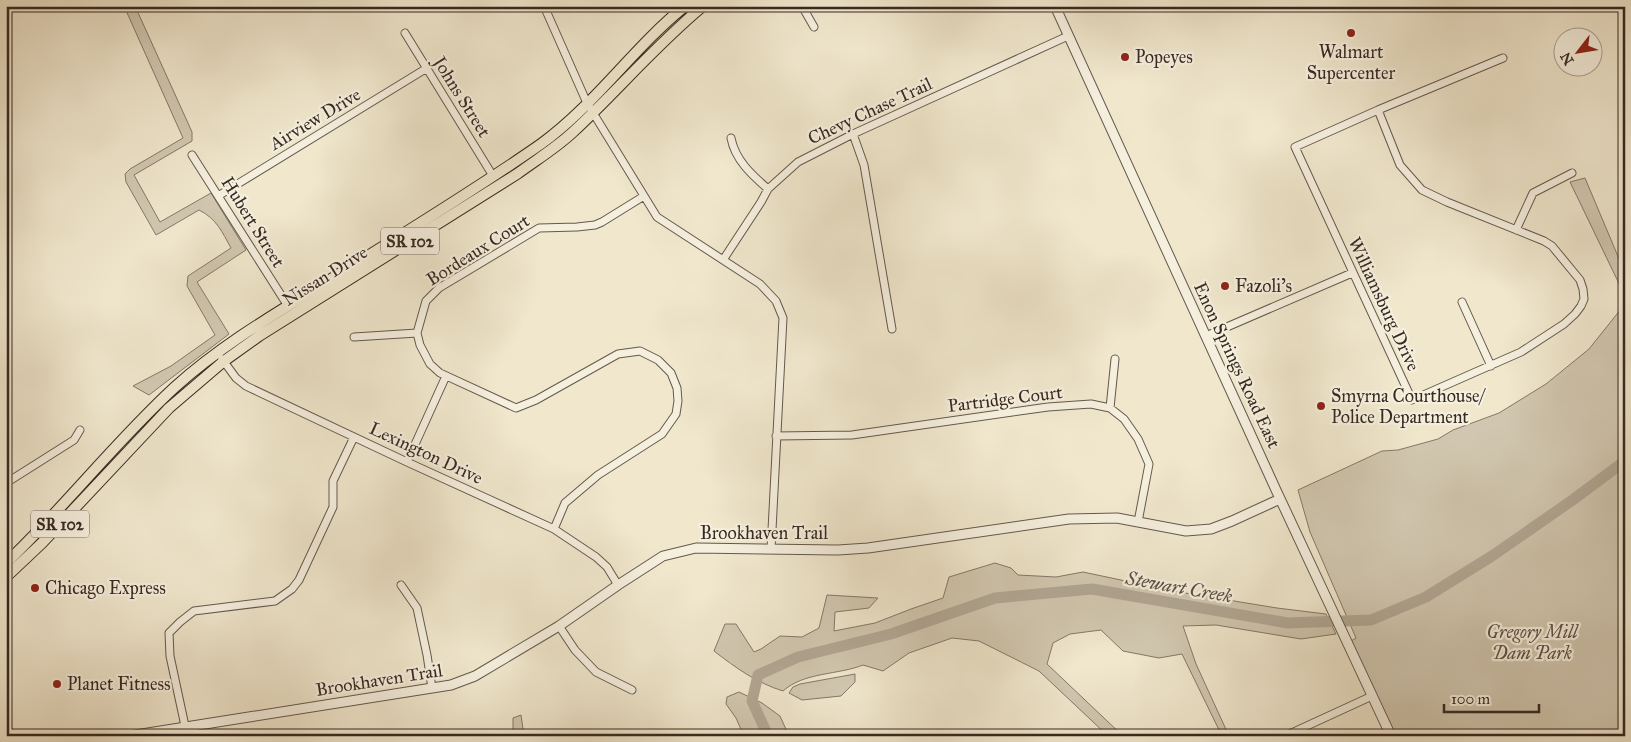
<svg xmlns="http://www.w3.org/2000/svg" width="1631" height="742" font-family="'IM FELL Great Primer',serif">
	<rect width="100%" height="100%" fill="#f0e7cd"/>
	<filter id="stains"><feTurbulence type="fractalNoise" baseFrequency=".004" numOctaves="4"/><feColorMatrix values="0 0 0 0 .2 0 0 0 0 .09 0 0 0 0 .02 0 0 0 .5 -.17"/></filter>
	<radialGradient id="worn" r=".72"><stop offset=".6" stop-color="#630" stop-opacity="0"/><stop offset="1" stop-color="#630" stop-opacity=".3"/></radialGradient>
	<path fill="#d1c7b0" stroke="#847868" d="M124,6H135L192,132V141L134,175L160,222L211,193L246,250L197,282L229,334L149,395L133,386L171,366L215,335L187,286L188,276L231,248C222,232 217,219 199,210L156,235L126,182L125,174L130,169L183,138Z
		M1585,178L1625,273V296L1570,182Z
		M1625,304V736H1391L1348,643L1356,638L1310,532L1298,490L1382,451L1398,450L1438,439L1453,430L1499,413L1546,384L1589,349Z
		M995,563L1011,568L1018,575L1056,577L1083,572L1173,591L1277,608L1326,614L1336,634L1301,639L1216,625L1183,626L1196,664L1229,736H1222L1182,654L1159,658L1123,651L1101,630L1070,634L1053,643L1047,664L1123,736H1108L1039,671L979,641L952,638L909,653L883,671L863,665C838,675 804,672 783,691C757,683 736,668 714,651L725,624H736L754,652L761,649L780,636L802,637L819,628L827,595L878,598L869,608L835,612L834,631L875,623L911,609L943,598L949,577Z
		M855,674V682L841,696L802,700L789,693L793,687L800,684Z
		M739,692L762,703L780,716L789,736H744L736,718L726,704L727,697Z
		M521,715L524,736H513V718Z"/>
	<g fill="none" stroke-linecap="round" stroke-linejoin="round">
		<path stroke="#b1a693" stroke-width="11" d="M768,736L752,701L758,675L798,657L891,634L995,598L1092,589L1288,623L1371,620L1426,597L1492,556L1574,499L1625,461"/>
		<defs>
			<path id="minor" d="M544,6L587,103L657,217L760,284L776,301L783,318L771,549
				M802,6L814,27
				M405,33L493,176
				M1378,110L1400,165L1422,190L1447,202L1544,241L1552,246L1580,280L1583,289L1584,299L1581,306L1575,314L1564,324L1521,352L1412,400L1295,147L1378,110L1503,58
				M853,134L864,165L892,329
				M731,138C735,160 752,175 768,189
				M192,155L288,306
				M218,196L427,68
				M1516,230L1533,193L1572,173
				M723,260L761,202L768,189L798,162L853,134L1068,36
				M1462,302L1491,366
				M1206,336L1352,273
				M354,337L417,333
				M222,359L236,378L246,386L407,462L554,529L596,557L607,567L618,585
				M1110,408L1115,359
				M776,436L852,435L1048,407L1091,404L1110,408L1124,419L1138,439L1149,464L1138,522
				M407,462L446,376
				M6,483L74,440L80,430
				M554,529L565,503L598,475L662,434L676,414L678,401L677,388L671,373L658,360L640,351L618,354L536,400L516,408L440,373L430,364L420,345L417,333L426,301L439,288L539,228L577,227L595,225L602,222L644,196
				M401,585L417,608L427,655L432,688
				M559,626L575,650L596,672L632,690
				M185,726L170,656L169,633L180,622L194,611L275,601L292,589L299,580L333,507V481L354,437
				M1285,736L1372,696"/>
			<path id="tertiary" d="M1055,6L1276,490L1391,736
				M6,727L10,736
				M129,736L451,685L475,676L559,626L618,585L663,556L696,548L838,550L868,548L1069,519L1117,518L1186,531L1211,529L1232,521L1280,499"/>
			<path id="primary" d="M6,563C65,507 115,442 175,387C218,348 268,318 317,288C392,240 468,195 541,144C595,105 633,48 685,6
				M6,577L42,543L169,408L224,361L259,336L517,174C536,160 556,148 573,132C617,91 656,45 703,6"/>
		</defs>
		<use href="#minor" stroke="#65584c" stroke-width="9"/>
		<use href="#tertiary" stroke="#65584c" stroke-width="11"/>
		<use href="#primary" stroke="#372921" stroke-width="12"/>
		<use href="#minor" stroke="#f5efde" stroke-width="7"/>
		<use href="#tertiary" stroke="#f5efde" stroke-width="9"/>
		<use href="#primary" stroke="#f0e7cd" stroke-width="10"/>
	</g>
	<g fill="#8f2418" stroke="#f5efde" stroke-width="2">
		<circle cx="1351" cy="33" r="5"/>
		<circle cx="1125" cy="57" r="5"/>
		<circle cx="1225" cy="286" r="5"/>
		<circle cx="1321" cy="406" r="5"/>
		<circle cx="35" cy="588" r="5"/>
		<circle cx="57" cy="684" r="5"/>
	</g>
	<g text-anchor="middle" dominant-baseline="central" stroke-width="4.5" stroke-linejoin="round" paint-order="stroke">
		<g fill="#f5efde" stroke="#70645a" stroke-width="1">
			<rect x="381" y="227.5" width="58" height="27" rx="4"/>
			<rect x="31" y="510.5" width="58" height="27" rx="4"/>
		</g>
		<g font-size="16" font-weight="bold" fill="#372921">
			<text x="410" y="241">SR 102</text>
			<text x="60" y="524">SR 102</text>
		</g>
		<g font-size="18" fill="#372921" stroke="#f5efde" text-anchor="start">
			<text x="1351" y="52" text-anchor="middle">Walmart<tspan x="1351" dy="21">Supercenter</tspan></text>
			<text x="1135" y="57">Popeyes</text>
			<text x="1235" y="286">Fazoli's</text>
			<text x="1331" y="396">Smyrna Courthouse/<tspan x="1331" dy="21">Police Department</tspan></text>
			<text x="45" y="588">Chicago Express</text>
			<text x="67" y="684">Planet Fitness</text>
		</g>
		<g font-size="18" fill="#372921" stroke="#f5efde">
			<text transform="translate(462 97) rotate(58)">Johns Street</text>
			<text transform="translate(870 111) rotate(-25)">Chevy Chase Trail</text>
			<text transform="translate(315 119) rotate(-31)">Airview Drive</text>
			<text transform="translate(253 222) rotate(58)">Hubert Street</text>
			<text transform="translate(478 250) rotate(-32)">Bordeaux Court</text>
			<text transform="translate(325 276) rotate(-32)">Nissan Drive</text>
			<text transform="translate(1384 304) rotate(65)">Williamsburg Drive</text>
			<text transform="translate(1237 365) rotate(65)">Enon Springs Road East</text>
			<text transform="translate(1005 399) rotate(-7)">Partridge Court</text>
			<text transform="translate(426 453) rotate(25)">Lexington Drive</text>
			<text x="764" y="533">Brookhaven Trail</text>
			<text transform="translate(379 680) rotate(-9)">Brookhaven Trail</text>
		</g>
		<g font-size="18" font-style="italic" fill="#5e5045" stroke="#f5efde">
			<text x="1532" y="632">Gregory Mill<tspan x="1532" dy="21">Dam Park</tspan></text>
		</g>
		<g font-size="19" font-style="italic" fill="#5c4e43" stroke="#f5efde">
			<text transform="translate(1179 587) rotate(10)">Stewart Creek</text>
		</g>
	</g>
	<rect width="1631" height="742" fill="none" stroke="#f0e7cd" stroke-width="25"/>
	<rect x="8" y="8" width="1616" height="727" fill="none" stroke="#372921" stroke-width="2.5"/>
	<rect x="12" y="12" width="1606" height="717" fill="none" stroke="#372921"/>
	<g transform="translate(1578 52) rotate(239)"><circle r="24" fill="#f5efde" stroke="#a9a092"/>
	<path d="M0-4L9 19L0 12L-9 19Z" fill="#8f2418"/>
	<text y="-8" font-size="14" font-weight="bold" text-anchor="middle" fill="#372921">N</text>
	</g>
	<path d="M1444 704v8h95v-8" fill="none" stroke="#372921" stroke-width="2.5"/>
	<text x="1451" y="704" font-size="15" fill="#372921" stroke="#f5efde" stroke-width="4" paint-order="stroke">100 m</text>
	<rect width="100%" height="100%" filter="url(#stains)"/>
	<rect width="100%" height="100%" fill="url(#worn)"/>
</svg>
